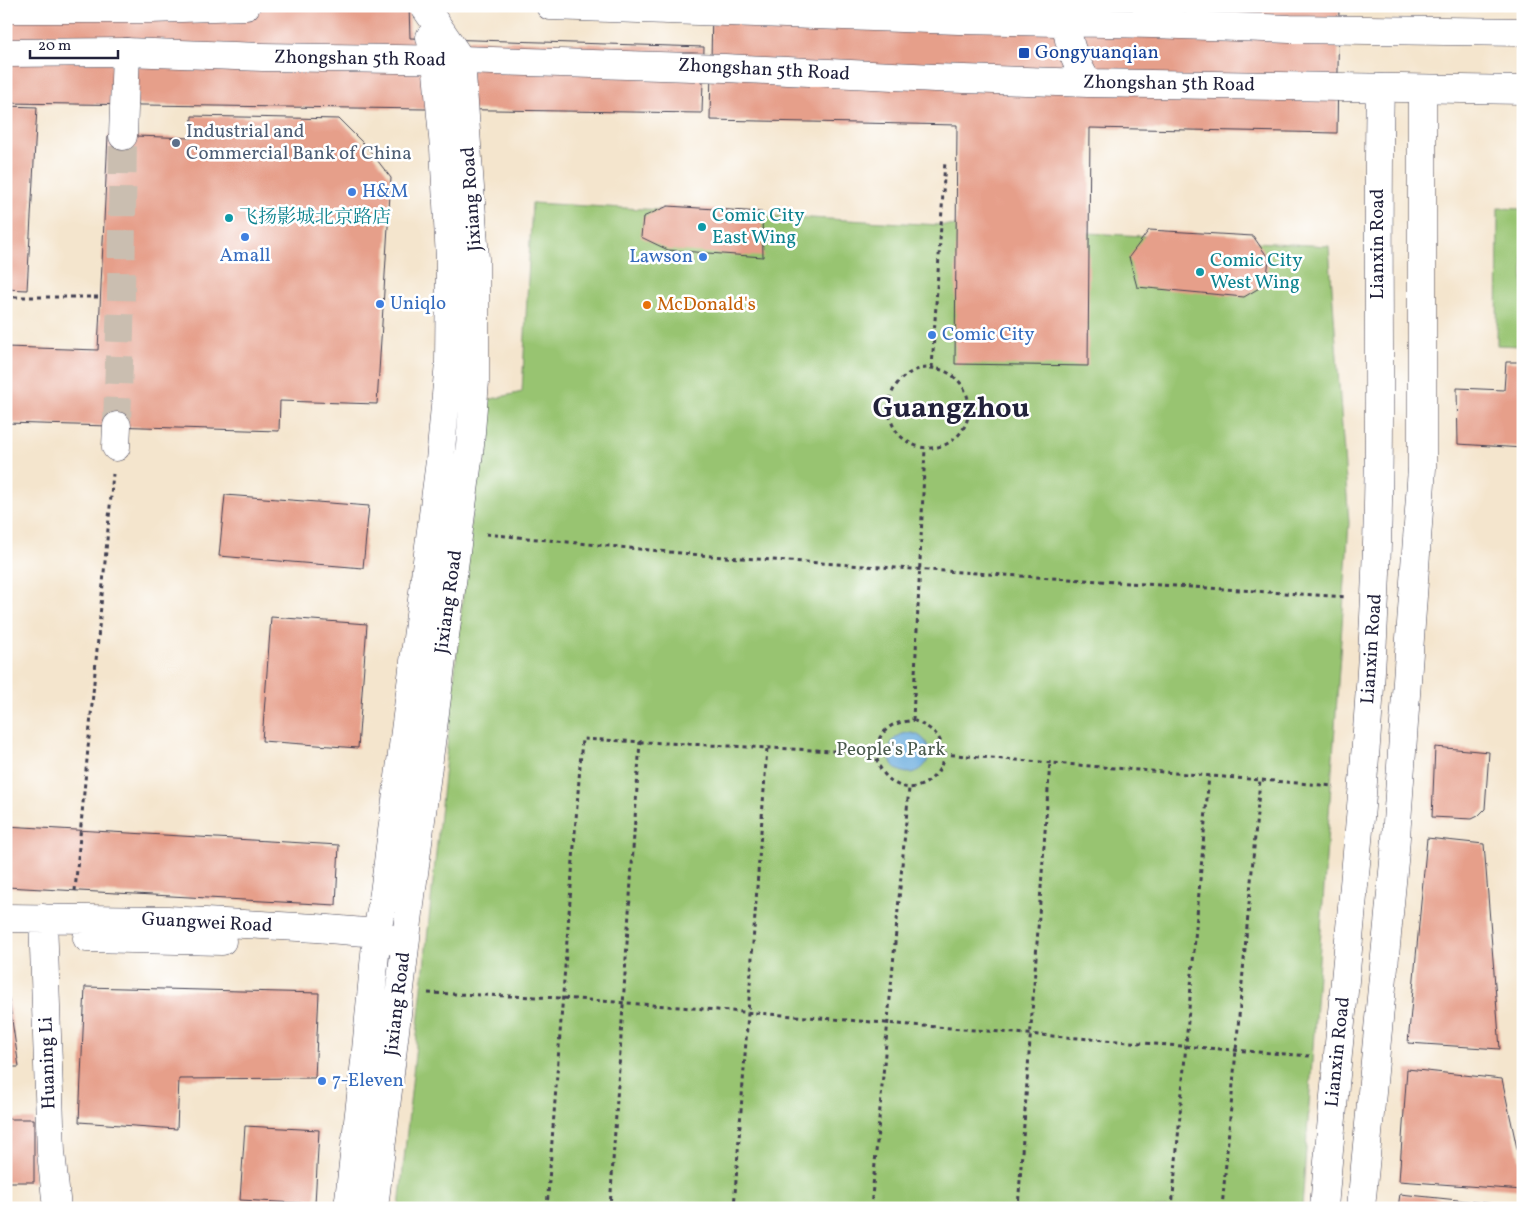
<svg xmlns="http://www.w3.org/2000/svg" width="1529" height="1214" font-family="Vollkorn,'Noto Serif SC',serif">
	<rect width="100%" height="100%" fill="#fff"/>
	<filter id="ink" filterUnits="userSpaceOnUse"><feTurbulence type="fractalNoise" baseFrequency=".02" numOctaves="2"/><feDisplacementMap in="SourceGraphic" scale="10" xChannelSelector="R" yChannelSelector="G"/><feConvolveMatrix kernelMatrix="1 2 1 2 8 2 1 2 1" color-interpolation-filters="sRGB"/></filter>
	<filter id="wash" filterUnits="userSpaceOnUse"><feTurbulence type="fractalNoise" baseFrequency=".0096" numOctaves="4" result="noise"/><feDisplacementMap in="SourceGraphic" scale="20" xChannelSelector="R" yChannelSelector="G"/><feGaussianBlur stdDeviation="1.12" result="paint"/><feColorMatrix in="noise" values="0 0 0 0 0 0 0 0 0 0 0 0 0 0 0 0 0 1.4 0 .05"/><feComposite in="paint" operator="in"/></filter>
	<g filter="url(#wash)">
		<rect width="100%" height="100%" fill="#f4e5cd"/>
		<path fill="#98c471" stroke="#5d7356" d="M532,203L1329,246L1349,523L1302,1208H399L483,401L522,392Z
			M1498,208L1523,209V346L1497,345Z"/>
		<path fill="#68abdd" stroke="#45668c" d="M889 753a20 20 0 1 1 40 0a20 20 0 1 1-40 0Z"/>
		<g id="blocks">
			<path fill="#e69f8a" d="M6,6H409L410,38L704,47L702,113L6,103Z
				M712,6H1339L1337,133L1090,128L1088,366L955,364L957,125L710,120Z
				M6,106L37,107L27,290L6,289Z
				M192,116L339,119L367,147L391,178L377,404L280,401L279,431L6,423V347L98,350L108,135L191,138Z
				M668,206L762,212L763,257L668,250L641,237L643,217Z
				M1149,230L1253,236L1269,259L1266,284L1244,297L1137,287L1129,257Z
				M1506,362H1523V448L1458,444L1457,388L1504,390Z
				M225,495L369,506L363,568L219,556Z
				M271,617L367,624L358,748L262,741Z
				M1435,747L1489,752L1485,809L1478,816L1472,819L1432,817Z
				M6,826L339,845L336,905L6,887Z
				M1427,838L1484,844L1500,1049L1408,1043Z
				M6,987H7L19,1067H6Z
				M85,987L319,993L315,1078L179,1079L177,1129L79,1122Z
				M1407,1069L1502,1079L1523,1176V1190L1399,1181Z
				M6,1119H34V1182H6Z
				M245,1126L319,1130L315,1204L240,1200Z
				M1400,1194L1515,1206V1208H1398Z"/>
		</g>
	</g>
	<g filter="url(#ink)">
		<use href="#blocks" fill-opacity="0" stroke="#423f51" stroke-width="1"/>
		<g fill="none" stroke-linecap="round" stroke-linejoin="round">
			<path stroke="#cabeb0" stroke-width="28" stroke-dasharray="28 14" stroke-linecap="butt" d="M117,426L121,297L123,136"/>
			<defs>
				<path id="minor" d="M123,136L126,52
					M116,447L117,426
					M6,918L168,920L316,928L377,933L394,941
					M43,918L51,1152L57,1208
					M87,938L222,941
					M348,1208L365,1061L377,933L384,893L440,461L449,362L450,259L444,148L436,61L430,37
					M374,1208L411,896L470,445L475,381V259L461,60L424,6
					M1324,1208C1341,1004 1366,800 1375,596C1383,427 1376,257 1380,88
					M1361,1208L1395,851L1422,468V89"/>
				<path id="major" d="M550,6L959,20L1152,24L1290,29L1523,32
					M1064,6C1067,38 1071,56 1088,83
					M6,9H150L246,6
					M6,53L126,52L263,57L461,60L725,68L935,78L1088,83L1523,90"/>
			</defs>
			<use href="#minor" stroke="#423f51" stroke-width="29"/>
			<use href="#major" stroke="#423f51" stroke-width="29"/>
			<path stroke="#423f51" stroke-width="3" stroke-dasharray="4 4" stroke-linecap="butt" d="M6,297H100
				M889 408a40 40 0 1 1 80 0a40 40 0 1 1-80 0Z
				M932,368L945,161
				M486,534L711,556L1347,597
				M913,720L925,448
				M913,720C930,728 942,733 943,754C944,761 940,770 935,775C901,814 851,753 891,726C898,722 906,722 913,720Z
				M943,754L1334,786
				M75,891L113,474
				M428,993L563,998L1310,1056
				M547,1208L582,739L876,753
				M610,1208L640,741
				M734,1208L767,748
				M871,1208L909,788
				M1018,1208L1050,762
				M1172,1208L1209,775
				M1222,1208L1260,780"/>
			<use href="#minor" stroke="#fff" stroke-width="28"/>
			<use href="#major" stroke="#fff" stroke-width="28"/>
		</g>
	</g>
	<rect fill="#1a4fb4" stroke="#fff" stroke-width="2" x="1018" y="47" width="12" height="12" rx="2.5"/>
	<circle fill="#5c6f8a" stroke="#fff" stroke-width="2" cx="176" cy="143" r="5"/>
	<g fill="#3f7fe0" stroke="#fff" stroke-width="2">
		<circle cx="352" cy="192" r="5"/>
		<circle cx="245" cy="237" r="5"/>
		<circle cx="703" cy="257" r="5"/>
		<circle cx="380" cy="304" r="5"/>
		<circle cx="932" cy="335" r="5"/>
		<circle cx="322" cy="1081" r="5"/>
	</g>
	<g fill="#0f9aa8" stroke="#fff" stroke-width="2">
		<circle cx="229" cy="218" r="5"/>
		<circle cx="702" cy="227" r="5"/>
		<circle cx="1200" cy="272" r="5"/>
	</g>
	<circle fill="#e8710a" stroke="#fff" stroke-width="2" cx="647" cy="305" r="5"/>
	<g text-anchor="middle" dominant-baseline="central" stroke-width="5" stroke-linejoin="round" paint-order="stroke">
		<g font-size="19" fill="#164399" stroke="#fff" text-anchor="start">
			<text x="1035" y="53">Gongyuanqian</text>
		</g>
		<g font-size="19" fill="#22223b" stroke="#fff">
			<text transform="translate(360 59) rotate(1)">Zhongshan 5th Road</text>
			<text transform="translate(764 70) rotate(3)">Zhongshan 5th Road</text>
			<text transform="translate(1169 84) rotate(1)">Zhongshan 5th Road</text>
			<text transform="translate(472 199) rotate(-94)">Jixiang Road</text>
			<text transform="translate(1378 244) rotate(-90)">Lianxin Road</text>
			<text transform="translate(449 602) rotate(-82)">Jixiang Road</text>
			<text transform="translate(1372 649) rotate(-86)">Lianxin Road</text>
			<text transform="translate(207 923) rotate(3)">Guangwei Road</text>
			<text transform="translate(398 1004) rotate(-83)">Jixiang Road</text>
			<text transform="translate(1338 1052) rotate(-84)">Lianxin Road</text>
			<text transform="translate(48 1063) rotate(-92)">Huaning Li</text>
		</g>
		<g font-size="19" fill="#4e5e75" stroke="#fff" text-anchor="start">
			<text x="186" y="132">Industrial and<tspan x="186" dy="22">Commercial Bank of China</tspan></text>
		</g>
		<g font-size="19" fill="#366cbe" stroke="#fff" text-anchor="start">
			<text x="362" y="192">H&amp;M</text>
			<text x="245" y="256" text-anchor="middle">Amall</text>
			<text x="693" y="257" text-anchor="end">Lawson</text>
			<text x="390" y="304">Uniqlo</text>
			<text x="942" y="335">Comic City</text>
			<text x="332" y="1081">7-Eleven</text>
		</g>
		<g font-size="19" fill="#0d838f" stroke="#fff" text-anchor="start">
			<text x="712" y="216">Comic City<tspan x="712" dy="22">East Wing</tspan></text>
			<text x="239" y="218">飞扬影城北京路店</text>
			<text x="1210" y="261">Comic City<tspan x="1210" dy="22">West Wing</tspan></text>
		</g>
		<g font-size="19" fill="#c56008" stroke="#fff" text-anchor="start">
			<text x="657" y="305">McDonald's</text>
		</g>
		<g font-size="19" fill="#4b5b4e" stroke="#fff">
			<text x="891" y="750">People's Park</text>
		</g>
		<g font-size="29" font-weight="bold" fill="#22223b" stroke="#fff">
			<text x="951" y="409">Guangzhou</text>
		</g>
	</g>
	<rect width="1529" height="1214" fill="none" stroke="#fff" stroke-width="25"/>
	<path d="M30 50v8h88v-8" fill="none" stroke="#22223b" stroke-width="2.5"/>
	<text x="38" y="50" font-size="15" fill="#22223b" stroke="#ffffff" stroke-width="4" paint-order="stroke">20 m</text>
</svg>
